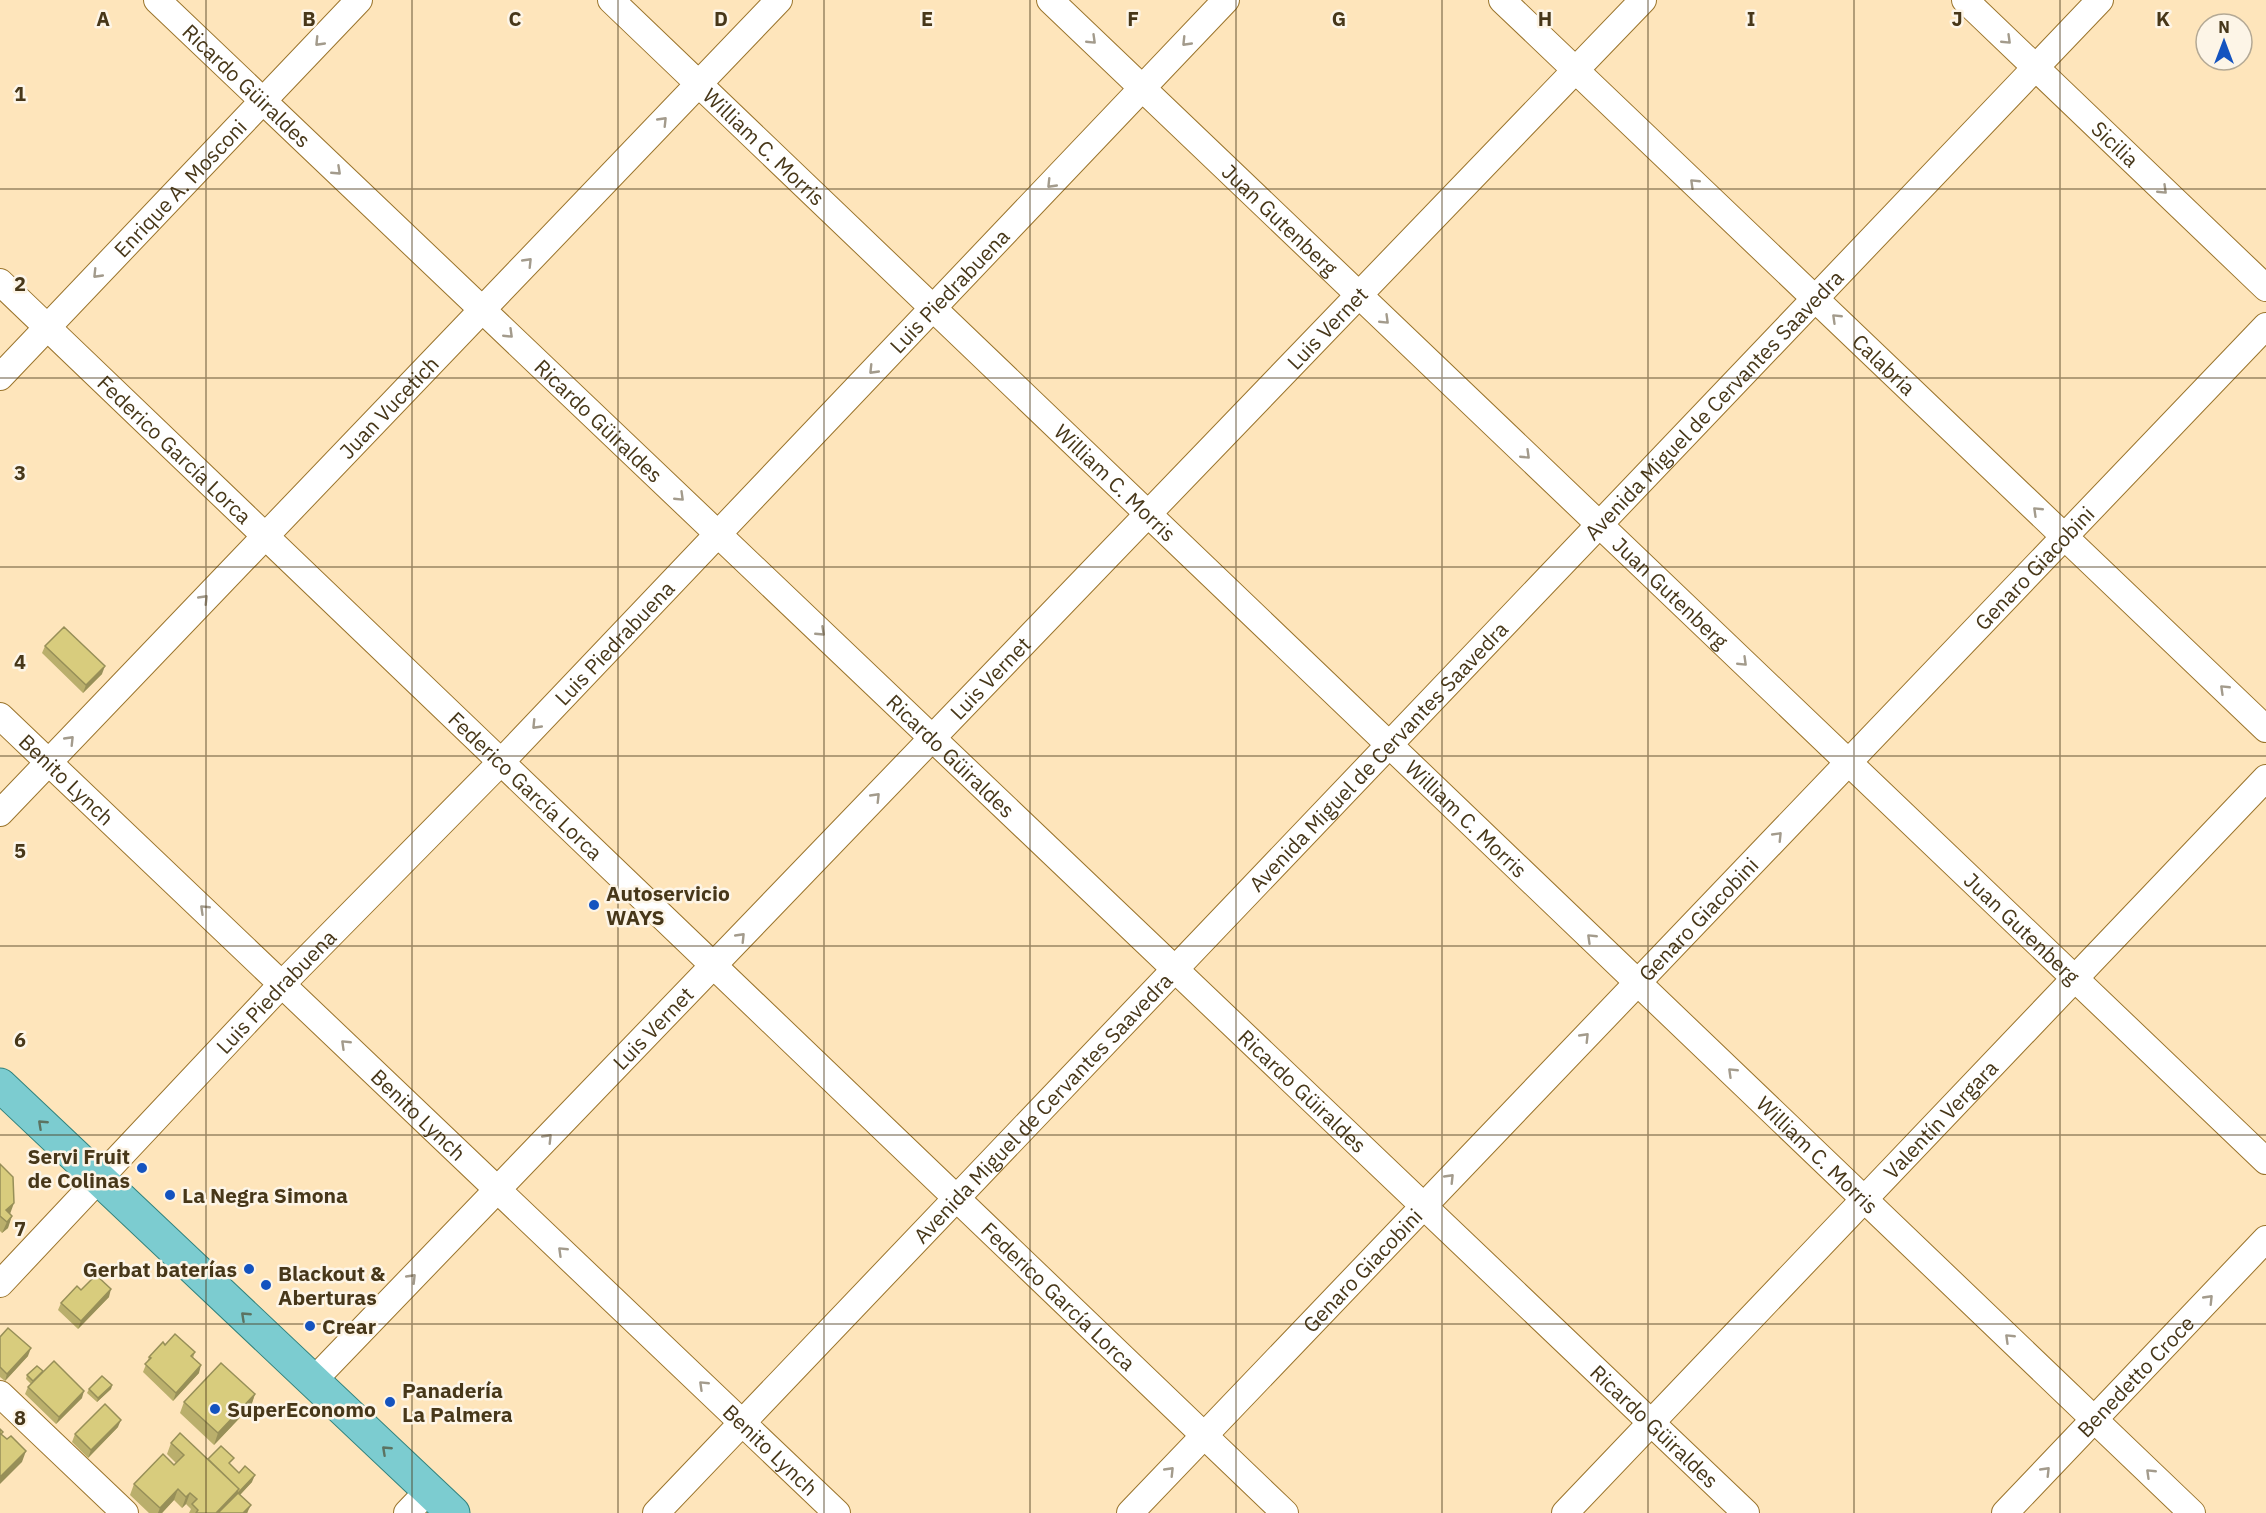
<svg xmlns="http://www.w3.org/2000/svg" width="2266" height="1513" font-family="'IBM Plex Sans',sans-serif">
	<rect width="100%" height="100%" fill="#fee5bb"/>
	<g fill="none" stroke-linecap="round" stroke-linejoin="round">
		<defs>
			<g id="minor">
				<path id="s1" d="M157,0L1746,1513"/>
				<path id="s2" d="M611,0L2192,1513"/>
				<path id="s3" d="M1050,0L2266,1161"/>
				<path id="s4" d="M1502,0L2266,729"/>
				<path id="s5" d="M1965,0L2266,288"/>
				<path id="s6" d="M0,282L1285,1513"/>
				<path id="s7" d="M0,377L359,0"/>
				<path id="s8" d="M0,716L837,1513"/>
				<path id="s9" d="M0,813L779,0"/>
				<path id="s10" d="M0,1284L282,984L501,762L1226,0"/>
				<path id="s11" d="M313,1381L1643,0"/>
				<path d="M0,1394L125,1513"/>
				<path d="M407,1513L429,1490"/>
				<path id="s12" d="M656,1513L2100,0"/>
				<path id="s13" d="M1130,1513L2266,326"/>
				<path id="s14" d="M1565,1513L2266,778"/>
				<path id="s15" d="M2005,1513L2266,1239"/>
			</g>
			<path id="major" d="M0,1085L453,1513"/>
		</defs>
		<use href="#minor" stroke="#9a742c" stroke-width="28"/>
		<use href="#major" stroke="#31827c" stroke-width="35"/>
		<use href="#minor" stroke="#fff" stroke-width="26"/>
		<use href="#major" stroke="#7cccd0" stroke-width="33"/>
	</g>
	<path fill="#baaf6c" d="M45,646L102,674L83,693L42,653Z
		M0,1164L10,1214L8,1228L2,1233L0,1231Z
		M81,1290L109,1297L78,1329L58,1310L61,1303Z
		M0,1337L28,1356L5,1381L0,1377Z
		M165,1345L195,1352L193,1358L199,1373L173,1401L143,1372L149,1357Z
		M43,1371L82,1398L56,1424L25,1394L28,1387L31,1384L26,1379L27,1375Z
		M112,1385L111,1389L97,1402L87,1393L89,1389Z
		M255,1394L251,1406L214,1445L180,1413L184,1402Z
		M118,1427L88,1458L72,1442L75,1434Z
		M171,1443L208,1459L231,1465L239,1473L252,1482L240,1495L248,1512L247,1513H189L191,1509L186,1504L182,1508L174,1500L162,1513H149L130,1495L134,1484L174,1465L176,1463L167,1454Z"/>
	<path fill="#978f58" d="M105,666L102,674L83,693L86,685Z
		M14,1203L10,1214L6,1210Z
		M12,1216L8,1228L2,1233L7,1222Z
		M111,1289L109,1297L78,1329L81,1321Z
		M31,1348L28,1356L5,1381L7,1374Z
		M201,1365L199,1373L173,1401L176,1393Z
		M112,1385L111,1389L97,1402L98,1398Z
		M84,1391L82,1398L56,1424L59,1417Z
		M255,1394L251,1406L214,1445L218,1433Z
		M121,1420L118,1427L88,1458L91,1450Z
		M26,1451L22,1462L0,1484V1477Z
		M255,1475L252,1482L223,1513H216L239,1489Z
		M178,1489L174,1500L162,1513H158L160,1508Z
		M190,1493L186,1504L182,1508L186,1497Z
		M251,1505L247,1513H243Z"/>
	<path fill="#d8cc7d" stroke="#978f58" stroke-width="1.5" d="M64,627L105,666L86,685L45,646Z
		M0,1164L13,1177L14,1203L6,1210L12,1216L7,1222L0,1216Z
		M96,1275L111,1289L81,1321L61,1303L77,1286L81,1290Z
		M8,1328L31,1348L7,1374L0,1367V1337Z
		M175,1334L195,1352L191,1356L201,1365L176,1393L145,1364L151,1358L149,1357L163,1342L165,1345Z
		M54,1361L84,1391L59,1417L28,1387Z
		M221,1363L255,1394L218,1433L184,1402Z
		M37,1366L43,1371L33,1381L27,1375Z
		M102,1376L112,1385L98,1398L89,1389Z
		M105,1404L121,1420L91,1450L75,1434Z
		M0,1429L3,1432L1,1434L7,1439L11,1436L26,1451L0,1477Z
		M180,1433L239,1489L216,1513H196L198,1510L192,1504L197,1499L190,1493L186,1497L178,1489L160,1508L134,1484L163,1454L174,1465L184,1455L171,1443Z
		M221,1446L234,1458L229,1463L239,1473L245,1466L255,1475L238,1493L251,1505L243,1513H218L238,1493L237,1491L239,1489L208,1459Z"/>
	<defs><path id="oneway-chevron" d="M-2-3.5L2.5 0L-2 3.5" fill="none" stroke-width="1.6" stroke-linecap="round" stroke-linejoin="round" transform="scale(1.5)"/></defs>
	<g stroke="#a39b8c">
		<use href="#oneway-chevron" transform="translate(1092 40) rotate(44)"/>
		<use href="#oneway-chevron" transform="translate(2007 40) rotate(44)"/>
		<use href="#oneway-chevron" transform="translate(319 42) rotate(134)"/>
		<use href="#oneway-chevron" transform="translate(1186 42) rotate(134)"/>
		<use href="#oneway-chevron" transform="translate(663 121) rotate(-46)"/>
		<use href="#oneway-chevron" transform="translate(337 171) rotate(43)"/>
		<use href="#oneway-chevron" transform="translate(1694 183) rotate(-136)"/>
		<use href="#oneway-chevron" transform="translate(1051 184) rotate(134)"/>
		<use href="#oneway-chevron" transform="translate(2163 190) rotate(44)"/>
		<use href="#oneway-chevron" transform="translate(528 262) rotate(-46)"/>
		<use href="#oneway-chevron" transform="translate(97 274) rotate(134)"/>
		<use href="#oneway-chevron" transform="translate(1836 318) rotate(-136)"/>
		<use href="#oneway-chevron" transform="translate(1385 320) rotate(44)"/>
		<use href="#oneway-chevron" transform="translate(509 334) rotate(44)"/>
		<use href="#oneway-chevron" transform="translate(873 370) rotate(134)"/>
		<use href="#oneway-chevron" transform="translate(1526 455) rotate(44)"/>
		<use href="#oneway-chevron" transform="translate(680 497) rotate(44)"/>
		<use href="#oneway-chevron" transform="translate(2037 511) rotate(-136)"/>
		<use href="#oneway-chevron" transform="translate(204 599) rotate(-46)"/>
		<use href="#oneway-chevron" transform="translate(821 632) rotate(43)"/>
		<use href="#oneway-chevron" transform="translate(1743 662) rotate(44)"/>
		<use href="#oneway-chevron" transform="translate(2224 689) rotate(-136)"/>
		<use href="#oneway-chevron" transform="translate(536 725) rotate(134)"/>
		<use href="#oneway-chevron" transform="translate(70 740) rotate(-46)"/>
		<use href="#oneway-chevron" transform="translate(876 797) rotate(-46)"/>
		<use href="#oneway-chevron" transform="translate(1778 836) rotate(-46)"/>
		<use href="#oneway-chevron" transform="translate(204 909) rotate(-136)"/>
		<use href="#oneway-chevron" transform="translate(741 937) rotate(-46)"/>
		<use href="#oneway-chevron" transform="translate(1591 938) rotate(-136)"/>
		<use href="#oneway-chevron" transform="translate(1585 1037) rotate(-46)"/>
		<use href="#oneway-chevron" transform="translate(345 1044) rotate(-136)"/>
		<use href="#oneway-chevron" transform="translate(1732 1072) rotate(-136)"/>
		<use href="#oneway-chevron" transform="translate(548 1138) rotate(-46)"/>
		<use href="#oneway-chevron" transform="translate(1450 1178) rotate(-46)"/>
		<use href="#oneway-chevron" transform="translate(562 1251) rotate(-136)"/>
		<use href="#oneway-chevron" transform="translate(412 1278) rotate(-46)"/>
		<use href="#oneway-chevron" transform="translate(2209 1299) rotate(-46)"/>
		<use href="#oneway-chevron" transform="translate(2009 1338) rotate(-136)"/>
		<use href="#oneway-chevron" transform="translate(703 1385) rotate(-136)"/>
		<use href="#oneway-chevron" transform="translate(1170 1471) rotate(-46)"/>
		<use href="#oneway-chevron" transform="translate(2046 1471) rotate(-46)"/>
		<use href="#oneway-chevron" transform="translate(2150 1473) rotate(-136)"/>
	</g>
	<g stroke="#5c7362">
		<use href="#oneway-chevron" transform="translate(42 1124) rotate(-137)"/>
		<use href="#oneway-chevron" transform="translate(245 1316) rotate(-137)"/>
		<use href="#oneway-chevron" transform="translate(386 1450) rotate(-137)"/>
	</g>
	<path fill="none" stroke="#473719" stroke-width="1.5" stroke-opacity="0.55" d="M206,0V1513M412,0V1513M618,0V1513M824,0V1513M1030,0V1513M1236,0V1513M1442,0V1513M1648,0V1513M1854,0V1513M2060,0V1513M0,189H2266M0,378H2266M0,567H2266M0,756H2266M0,946H2266M0,1135H2266M0,1324H2266"/>
	<g fill="#1453bf" stroke="#fdf5e7" stroke-width="2">
		<circle cx="594" cy="905" r="6"/>
		<circle cx="142" cy="1168" r="6"/>
		<circle cx="170" cy="1195" r="6"/>
		<circle cx="249" cy="1269" r="6"/>
		<circle cx="266" cy="1285" r="6"/>
		<circle cx="310" cy="1326" r="6"/>
		<circle cx="390" cy="1402" r="6"/>
		<circle cx="215" cy="1409" r="6"/>
	</g>
	<g text-anchor="middle" dominant-baseline="central" stroke-width="5" stroke-linejoin="round" paint-order="stroke">
		<g font-size="21" fill="#473719" stroke="#fdf5e7">
			<text stroke="none"><textPath href="#s1" startOffset="124">Ricardo Güiraldes</textPath></text>
			<text stroke="none"><textPath href="#s5" startOffset="208">Sicilia</textPath></text>
			<text stroke="none"><textPath href="#s2" startOffset="212">William C. Morris</textPath></text>
			<text stroke="none"><textPath href="#s7" startOffset="261">Enrique A. Mosconi</textPath></text>
			<text stroke="none"><textPath href="#s3" startOffset="318">Juan Gutenberg</textPath></text>
			<text stroke="none"><textPath href="#s10" startOffset="1374">Luis Piedrabuena</textPath></text>
			<text stroke="none"><textPath href="#s11" startOffset="1462">Luis Vernet</textPath></text>
			<text stroke="none"><textPath href="#s4" startOffset="528">Calabria</textPath></text>
			<text stroke="none"><textPath href="#s12" startOffset="1532">Avenida Miguel de Cervantes Saavedra</textPath></text>
			<text stroke="none"><textPath href="#s9" startOffset="562">Juan Vucetich</textPath></text>
			<text stroke="none"><textPath href="#s1" startOffset="610">Ricardo Güiraldes</textPath></text>
			<text stroke="none"><textPath href="#s6" startOffset="242">Federico García Lorca</textPath></text>
			<text stroke="none"><textPath href="#s2" startOffset="698">William C. Morris</textPath></text>
			<text stroke="none"><textPath href="#s13" startOffset="1308">Genaro Giacobini</textPath></text>
			<text stroke="none"><textPath href="#s3" startOffset="858">Juan Gutenberg</textPath></text>
			<text stroke="none"><textPath href="#s10" startOffset="888">Luis Piedrabuena</textPath></text>
			<text stroke="none"><textPath href="#s11" startOffset="976">Luis Vernet</textPath></text>
			<text stroke="none"><textPath href="#s1" startOffset="1096">Ricardo Güiraldes</textPath></text>
			<text stroke="none"><textPath href="#s12" startOffset="1046">Avenida Miguel de Cervantes Saavedra</textPath></text>
			<text stroke="none"><textPath href="#s8" startOffset="92">Benito Lynch</textPath></text>
			<text stroke="none"><textPath href="#s6" startOffset="728">Federico García Lorca</textPath></text>
			<text stroke="none"><textPath href="#s2" startOffset="1184">William C. Morris</textPath></text>
			<text stroke="none"><textPath href="#s13" startOffset="822">Genaro Giacobini</textPath></text>
			<text stroke="none"><textPath href="#s3" startOffset="1344">Juan Gutenberg</textPath></text>
			<text stroke="none"><textPath href="#s10" startOffset="402">Luis Piedrabuena</textPath></text>
			<text stroke="none"><textPath href="#s11" startOffset="490">Luis Vernet</textPath></text>
			<text stroke="none"><textPath href="#s1" startOffset="1582">Ricardo Güiraldes</textPath></text>
			<text stroke="none"><textPath href="#s12" startOffset="560">Avenida Miguel de Cervantes Saavedra</textPath></text>
			<text stroke="none"><textPath href="#s8" startOffset="578">Benito Lynch</textPath></text>
			<text stroke="none"><textPath href="#s14" startOffset="544">Valentín Vergara</textPath></text>
			<text stroke="none"><textPath href="#s2" startOffset="1670">William C. Morris</textPath></text>
			<text stroke="none"><textPath href="#s13" startOffset="336">Genaro Giacobini</textPath></text>
			<text stroke="none"><textPath href="#s6" startOffset="1466">Federico García Lorca</textPath></text>
			<text stroke="none"><textPath href="#s15" startOffset="189">Benedetto Croce</textPath></text>
			<text stroke="none"><textPath href="#s1" startOffset="2068">Ricardo Güiraldes</textPath></text>
			<text stroke="none"><textPath href="#s8" startOffset="1064">Benito Lynch</textPath></text>
		</g>
		<g font-size="21" font-weight="bold" fill="#473719" stroke="#fdf5e7" text-anchor="start">
			<text x="606" y="893">Autoservicio<tspan x="606" dy="24">WAYS</tspan></text>
			<text x="130" y="1156" text-anchor="end">Servi Fruit<tspan x="130" dy="24">de Colinas</tspan></text>
			<text x="182" y="1195">La Negra Simona</text>
			<text x="237" y="1269" text-anchor="end">Gerbat baterías</text>
			<text x="278" y="1273">Blackout &amp;<tspan x="278" dy="24">Aberturas</tspan></text>
			<text x="322" y="1326">Crear</text>
			<text x="402" y="1390">Panadería<tspan x="402" dy="24">La Palmera</tspan></text>
			<text x="227" y="1409">SuperEconomo</text>
		</g>
	</g>
	<g font-size="20" text-anchor="middle" font-weight="bold" fill="#473719" stroke="#fdf5e7" stroke-width="5" stroke-linejoin="round" paint-order="stroke">
		<text x="103" y="26">A</text>
		<text x="309" y="26">B</text>
		<text x="515" y="26">C</text>
		<text x="721" y="26">D</text>
		<text x="927" y="26">E</text>
		<text x="1133" y="26">F</text>
		<text x="1339" y="26">G</text>
		<text x="1545" y="26">H</text>
		<text x="1751" y="26">I</text>
		<text x="1957" y="26">J</text>
		<text x="2163" y="26">K</text>
		<text x="20" y="101">1</text>
		<text x="20" y="291">2</text>
		<text x="20" y="480">3</text>
		<text x="20" y="669">4</text>
		<text x="20" y="858">5</text>
		<text x="20" y="1047">6</text>
		<text x="20" y="1236">7</text>
		<text x="20" y="1425">8</text>
	</g>
	<g transform="translate(2224 42)"><circle r="28" fill="#fdf5e7" stroke="#b4a995" stroke-width="1.5"/>
	<path d="M0-4.5L10 22L0 15L-10 22Z" fill="#1453bf"/>
	<text y="-9" font-size="16" font-weight="bold" text-anchor="middle" fill="#473719">N</text>
	</g>
</svg>
